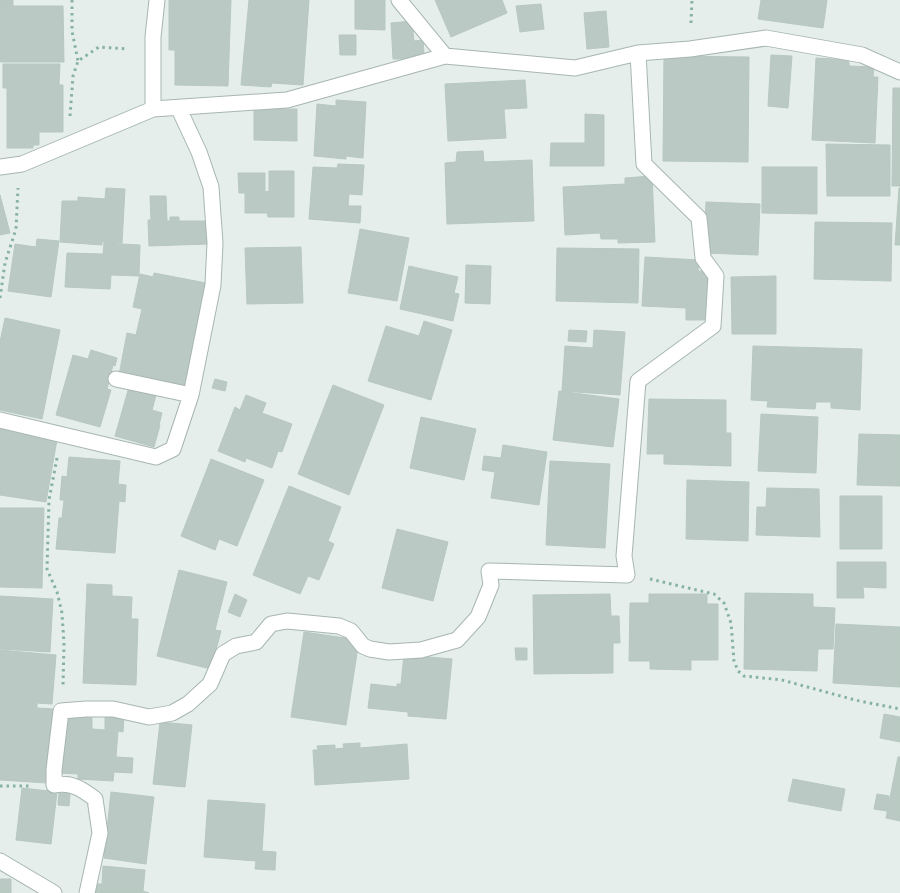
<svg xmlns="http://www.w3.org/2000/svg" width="900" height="893" font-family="Quicksand,sans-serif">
	<rect width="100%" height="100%" fill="#e5eeea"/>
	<path fill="#bac9c3" stroke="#b7c8c1" d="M0,0H13V6H63L64,62H0Z
		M169,0H231L228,86L175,85V50H169Z
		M249,0H309L303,85L272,83L271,87L241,85Z
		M355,0H385V30L355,29Z
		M435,0H502L507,13L451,37Z
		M761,0H827L823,28L758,19Z
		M541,4L544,29L520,32L516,6Z
		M606,11L609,47L587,49L584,13Z
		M412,21L414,41L423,40L424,54L415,55L416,59H393L391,23Z
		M339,35H356V55H340Z
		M771,55L792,56L788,108L768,106Z
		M664,56L749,57L748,162L663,161Z
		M816,58L849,60V66L874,67L873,77H878L875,143L812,140Z
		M3,64H60L59,85H63V132H39V145H33V148H7V88H3Z
		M525,80L527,108L504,109L506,138L448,141L445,84Z
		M893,88H900V186H892Z
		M336,100L366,102L363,158L346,156V159L314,156L317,104L336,106Z
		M254,105H275V109H297V141L254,140Z
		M585,114L604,115V166H550L551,143H585Z
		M826,144L890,145V196H827Z
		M483,151L484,162L532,160L534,221L447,224L445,163L456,162L457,152Z
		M338,164L364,165L362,195L349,194L348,206H361L360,223L309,219L313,167L337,168Z
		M762,167H817V214L762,213Z
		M269,171H294V217H268L267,213H245V193H239L238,173H265V192L269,191Z
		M652,176L655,242L618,243V239H601L600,233L565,235L563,187L625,184V178Z
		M106,188L125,189L122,243L102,242V245L60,242L62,201H78V197L105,199Z
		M899,188H900V245H895Z
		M0,195L10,233L0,235Z
		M150,196H166L167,221H170V217H179V221H207L208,244L149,246L148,220H151Z
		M706,202L760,204L758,255L704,253Z
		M815,222L892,223L891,281L814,279Z
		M360,229L409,238L397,301L348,293Z
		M37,239L59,241L51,297L8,291L15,244L36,247Z
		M104,243L140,245L139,276L111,275L110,289L65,287L67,253L103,254Z
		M301,247L303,303L247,304L245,248Z
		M557,248L639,249L638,303L556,301Z
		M645,257L699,260L698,271H709L707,320H686V308L642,306Z
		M466,265L491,266L490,304L465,303Z
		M409,266L458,277L454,293L459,294L453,321L400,309Z
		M154,273L206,283L184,389L119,375L127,333L136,335L142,309L133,307L140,274L153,277Z
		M776,276V334H732L731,277Z
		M5,318L60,330L42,419L0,410V342Z
		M424,321L452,330L431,400L368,381L386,326L419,336Z
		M569,330L587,331L586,342L568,341Z
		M594,330L625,332L620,395L562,391L565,346L593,348Z
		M753,346L862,349L860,410L831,408V402H816L815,409L767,407L768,401L751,400Z
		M91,350L117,358L115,366L113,365L107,389L111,390L100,427L56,415L73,355L88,359Z
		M215,379L227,382L225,391L212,388Z
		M333,385L384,405L349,495L298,474Z
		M129,387L156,395L152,410L162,413L159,425H160L154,447L115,436Z
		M559,391L619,399L613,447L553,440Z
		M246,395L266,403L262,413L292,424L282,452L278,451L272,468L246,458L245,462L218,451L235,407L240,410Z
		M649,399L726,400V433H731V466L664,464V454H647Z
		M761,414L818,417L816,473L758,471Z
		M421,417L476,429L464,480L410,468Z
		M0,424L58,434L46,502L0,495Z
		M859,434L900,435V486L857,485Z
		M503,445L547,452L539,505L491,498L495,472L482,470L484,456L501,458Z
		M69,457L120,461L118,484L126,485L125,502L119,501L115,553L56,549L59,518H62L64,500H60L62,476L67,477Z
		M211,459L264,480L237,546L219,539L215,550L181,536Z
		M550,461L610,464L605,548L546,545Z
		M687,480L749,482L748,541L686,539Z
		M289,486L341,507L328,541L334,544L319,580L308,576L300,594L253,575Z
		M767,488L819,489L820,537L756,535L757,507H766Z
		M840,496H882V549H840Z
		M0,508H44L42,588L0,587Z
		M397,529L448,542L433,601L382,588Z
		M837,562H886V588L863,587L864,598H837Z
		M179,570L227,582L215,630L221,631L211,669L157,656Z
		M87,584L112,585V596L132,597L131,619H138L136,685L83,683Z
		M745,593L813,594V607L835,608L833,649H818L817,671L744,669Z
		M235,594L247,600L240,617L228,612Z
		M610,594L611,616H619L620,643H613V673L534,674L533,595Z
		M649,594H707V604H718V660H691V670L650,669V661H629L630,603H649Z
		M0,596L53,599L50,652L0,649Z
		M836,624L900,627V687L833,683Z
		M304,632L359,640L346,725L291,717Z
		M515,648H527V660H516Z
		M0,650L56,655L52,704L37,703V708L53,709L47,783L0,780Z
		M404,655L452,659L446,719L408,716V712L368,708L371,684L397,687V684H401Z
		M884,714L900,717V742L880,738Z
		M66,716L92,718V732V729L105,730V716L124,717L123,732L118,731L116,757L133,758L132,773L114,772L113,781L78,779V774L57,773Z
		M160,722L192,725L185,787L153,784Z
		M360,743V748L407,744L409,779L315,785L313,750H318L317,746L335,745V749L344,748L343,744Z
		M898,757H900V821L886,818Z
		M793,779L845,789L841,811L788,801Z
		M22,788L57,792L51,844L16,840Z
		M111,792L154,797L146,864L104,858Z
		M59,793L70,794L69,806L58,805Z
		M877,794L889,796L887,811L874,809Z
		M208,800L265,804L262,851L276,852L275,870L255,869L256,861L204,857Z
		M103,866L145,870L143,891L149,893H96L97,884H102Z
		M0,879H11V893H0Z"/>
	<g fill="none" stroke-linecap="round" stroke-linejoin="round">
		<defs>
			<path id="minor" d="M399,0L445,56
				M153,109V37L157,0
				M179,109L199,152L211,187L215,243L213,285L191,395
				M0,167L22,164L153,109L287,100L445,56L575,68L638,53L690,49L766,38L862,55L900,72
				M0,420L156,457L173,449L191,395L116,379
				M0,861L54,893
				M87,893L100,833L95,799C82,789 72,782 54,785V770L61,711L86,709H113L149,717L172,713L188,704L210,684L223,654L236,646L256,642L271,624L287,621L339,626L351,631L363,646L370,649L389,652L421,650L457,640L478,617L491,585L489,571L627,575L624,556L638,381L713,326L716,276L703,258L699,218L644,164L638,53"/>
		</defs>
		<use href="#minor" stroke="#a7b6b1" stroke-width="17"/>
		<path stroke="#86b1a4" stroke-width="3" stroke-dasharray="2.5 4" stroke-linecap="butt" d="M72,0V31L78,61
			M691,23L692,0
			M70,116L73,76L78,61L99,47L128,49
			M0,298L5,263L16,229L18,188
			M57,458L49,500L47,569L57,592L62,613L64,644L63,686
			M650,579L714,594L724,603L731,623L734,661L738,671L744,676L782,680L855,700L900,709
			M0,786H29"/>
		<use href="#minor" stroke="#fff" stroke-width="15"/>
	</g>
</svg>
